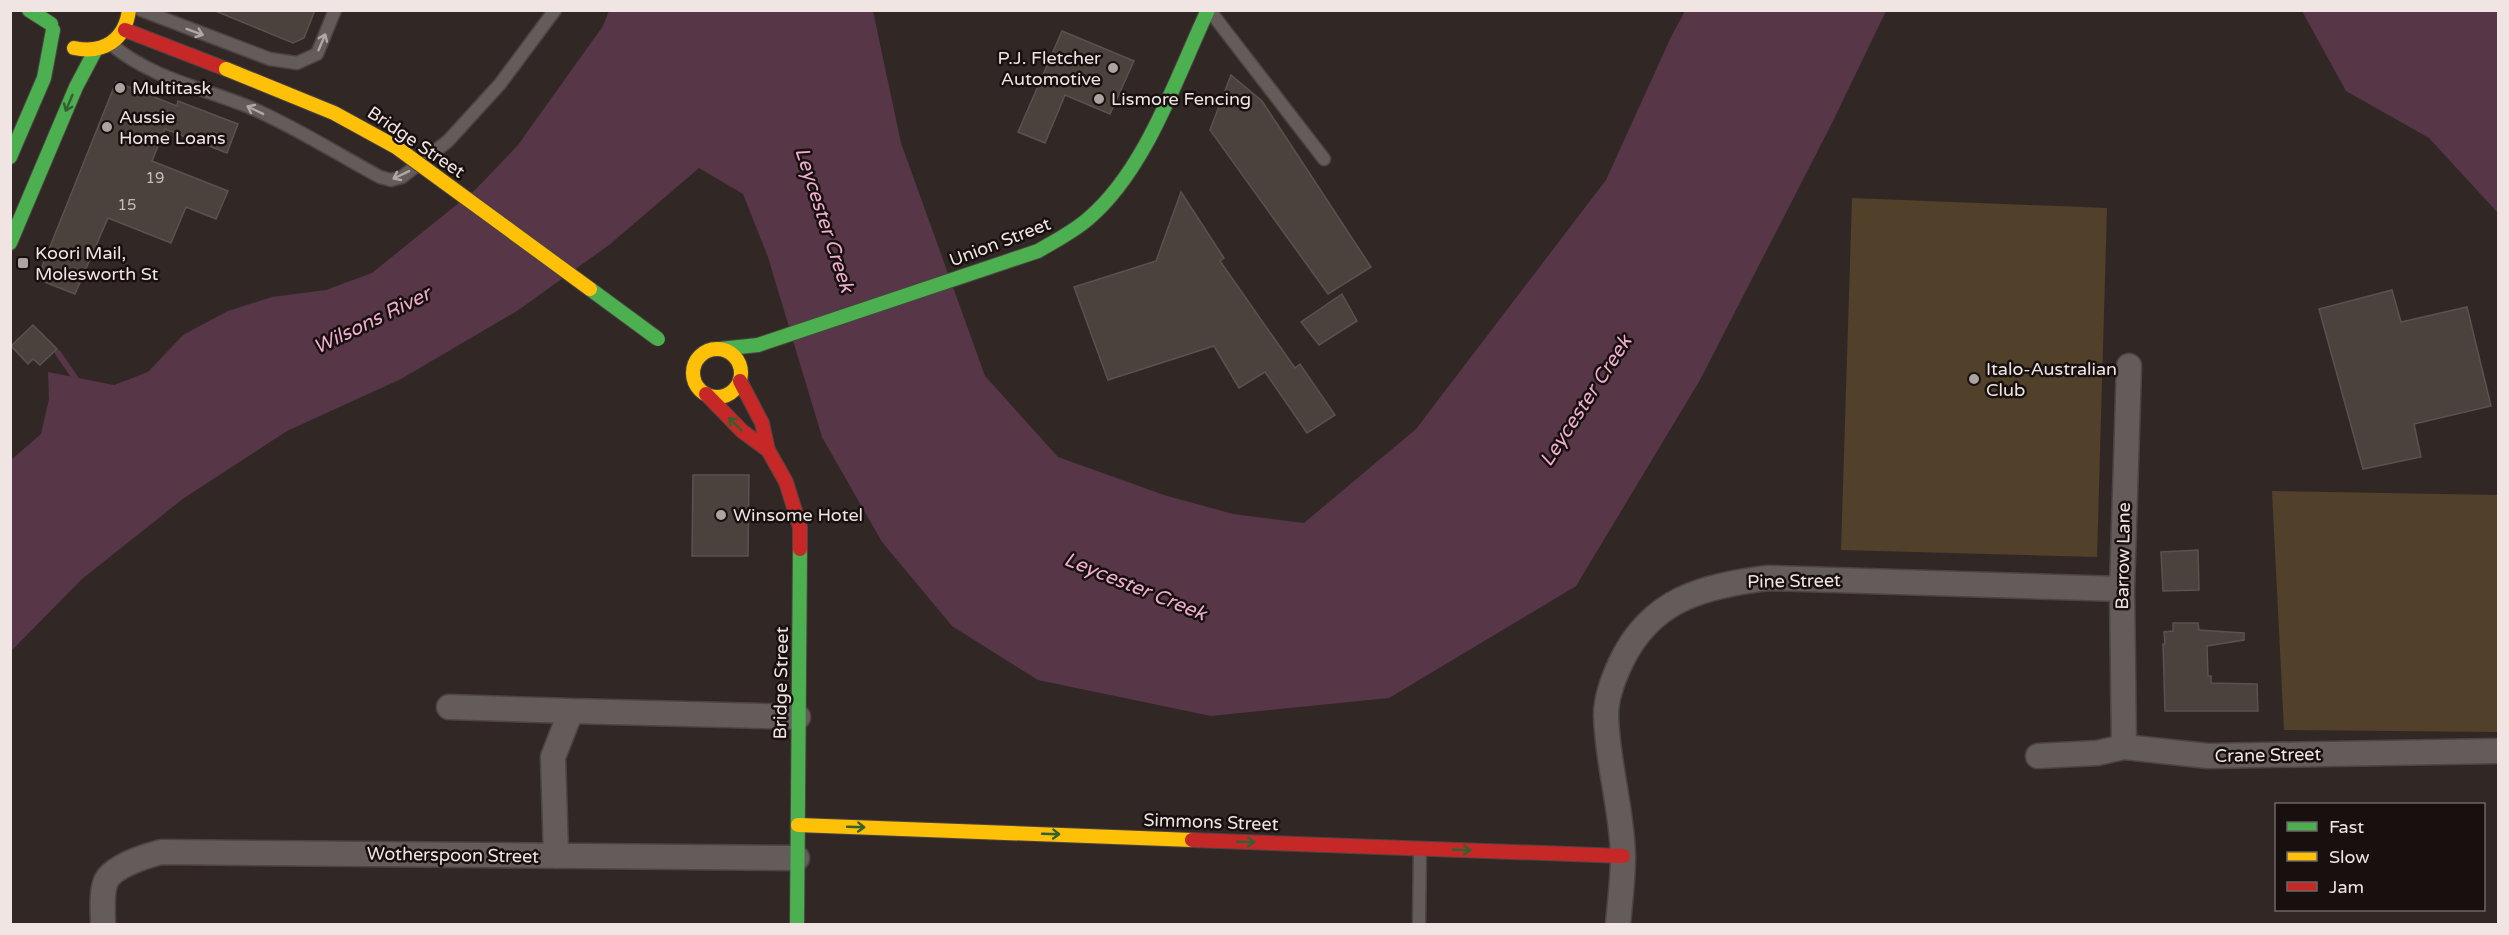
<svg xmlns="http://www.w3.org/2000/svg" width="2509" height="935" font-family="'Varela Round',sans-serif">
	<rect width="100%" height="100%" fill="#312826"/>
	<path fill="#51402a" d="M1852,198L2107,208L2097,557L1841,550Z
		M2272,491L2498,495V732L2284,730Z"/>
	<path fill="#573647" d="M609,11H873L901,143L985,376L1058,457L1164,495L1233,514L1304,523L1416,429L1606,180L1671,37L1685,11H1886L1832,123L1700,380L1576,586L1389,698L1211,716L1038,680L952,626L882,542L822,437L768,257L743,194L699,168L609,245L517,311L401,379L287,431L184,498L82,579L11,651V460L41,434L49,399L48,372L114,385L148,372L183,335L228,311L272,297L326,290L372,273L476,189L518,145L603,26Z
		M2302,11H2498V213L2429,138L2346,91Z"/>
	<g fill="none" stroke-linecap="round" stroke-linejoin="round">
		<path stroke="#573647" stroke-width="6" d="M58,353L80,385"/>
	</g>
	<path fill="#4c423d" stroke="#5a524f" stroke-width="1.5" d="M213,10H315L304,38L293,43Z
		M1062,31L1134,61L1110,114L1065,95L1045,143L1018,132Z
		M1231,75L1262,101L1371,267L1328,294L1210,130Z
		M116,82L177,106L178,101L238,124L227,153L165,129L152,161L228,191L216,219L186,207L171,243L108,218L75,294L37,279Z
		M1181,192L1224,258L1220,261L1295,368L1300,364L1335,415L1307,433L1265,372L1239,388L1214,346L1108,380L1074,287L1156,261Z
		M2392,290L2401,322L2467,307L2491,406L2414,424L2421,457L2363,469L2319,309Z
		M1342,294L1357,321L1319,345L1301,322Z
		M33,325L57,349L40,365L33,359L28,364L11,346Z
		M693,475H749L748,556H692Z
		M2198,550L2199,590L2163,591L2161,552Z
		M2173,623H2198L2199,630L2244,633V640L2207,646L2208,676H2211V683L2257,684L2258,711H2165L2163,644H2165L2164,632L2173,631Z"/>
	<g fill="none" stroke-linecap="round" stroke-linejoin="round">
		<defs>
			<path id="lane" d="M141,10L270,59L297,63L317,54L335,10
				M1210,11L1324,159
				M112,45C151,78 203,88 249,107C294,126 337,154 380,177L391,180L402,177L448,141L500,84L555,10
				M1419,924L1420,849"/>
			<path id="street" d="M449,707L571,711
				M2124,747L2122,589L2129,366
				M2038,756L2097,753L2124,747L2208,756L2498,751
				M556,856L553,757L571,711L798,717
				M103,924C103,912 101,893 106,881C113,866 146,856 161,852L797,858
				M1618,924C1620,902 1623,878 1623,856C1622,809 1607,762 1606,715C1606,698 1614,677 1621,662C1651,599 1703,586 1768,578L2122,589"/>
			<path id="fast" d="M29,10L51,24
				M10,157L44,78L53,30
				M10,243L76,87L95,51
				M720,349L758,345L1038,251C1055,241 1073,232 1088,219C1146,170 1176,78 1208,10
				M797,924L800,549"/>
			<path id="slow" d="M74,48C104,54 125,40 129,10
				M693 373a24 24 0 1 1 48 0a24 24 0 1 1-48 0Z
				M798,825L1192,840"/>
			<path id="jam" d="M125,30L226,69
				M740,381L762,423L768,450L786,482L800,527V549
				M706,394L742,431L768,450
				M1192,840L1623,856"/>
		</defs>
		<use href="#lane" stroke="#4b4442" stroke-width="15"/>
		<use href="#street" stroke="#4b4442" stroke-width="27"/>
		<use href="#fast" stroke="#4b4442" stroke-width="16"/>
		<use href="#slow" stroke="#4b4442" stroke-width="16"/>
		<use href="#jam" stroke="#4b4442" stroke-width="16"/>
		<use href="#lane" stroke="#635c5a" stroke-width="12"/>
		<use href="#street" stroke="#635c5a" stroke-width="24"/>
		<use href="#fast" stroke="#4caf50" stroke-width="14"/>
		<use href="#slow" stroke="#ffc107" stroke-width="14"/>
		<use href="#jam" stroke="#c62828" stroke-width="14"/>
		<defs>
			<path id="fast-bridge" d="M590,289L658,339"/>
			<path id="slow-bridge" d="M226,69L334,113L396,147L590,289"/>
		</defs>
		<use href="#fast-bridge" stroke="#4b4442" stroke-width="16" stroke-linecap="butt"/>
		<use href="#slow-bridge" stroke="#4b4442" stroke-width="16" stroke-linecap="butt"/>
		<use href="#fast-bridge" stroke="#4caf50" stroke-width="14"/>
		<use href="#slow-bridge" stroke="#ffc107" stroke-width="14"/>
	</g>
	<defs><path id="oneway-shaft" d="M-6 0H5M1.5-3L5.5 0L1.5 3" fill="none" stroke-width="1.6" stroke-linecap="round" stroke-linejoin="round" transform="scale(1.5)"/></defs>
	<g stroke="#b1a7a5">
		<use href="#oneway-shaft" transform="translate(195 32) rotate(20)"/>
		<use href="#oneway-shaft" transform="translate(322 42) rotate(-67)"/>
		<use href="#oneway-shaft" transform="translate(255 110) rotate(-154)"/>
		<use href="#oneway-shaft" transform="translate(401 175) rotate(154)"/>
	</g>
	<g stroke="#326030">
		<use href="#oneway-shaft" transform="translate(69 103) rotate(113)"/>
		<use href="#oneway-shaft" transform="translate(735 424) rotate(-135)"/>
		<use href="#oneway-shaft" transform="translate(856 827) rotate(2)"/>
		<use href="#oneway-shaft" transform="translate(1051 834) rotate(2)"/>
		<use href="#oneway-shaft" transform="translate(1246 842) rotate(2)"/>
		<use href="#oneway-shaft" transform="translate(1462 850) rotate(2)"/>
	</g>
	<g fill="#ada3a1" stroke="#17100f" stroke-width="2">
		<circle cx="1113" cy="68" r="6"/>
		<circle cx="120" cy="88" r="6"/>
		<circle cx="1099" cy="99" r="6"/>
		<circle cx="107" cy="127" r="6"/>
		<rect x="17" y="257" width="12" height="12" rx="3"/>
		<circle cx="1974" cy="379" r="6"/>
		<circle cx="721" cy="515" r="6"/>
	</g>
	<g text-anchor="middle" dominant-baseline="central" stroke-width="5" stroke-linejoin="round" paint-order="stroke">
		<g font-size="15" fill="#c7bcba">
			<text x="155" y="178">19</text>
			<text x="127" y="205">15</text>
		</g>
		<g font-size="18" fill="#f0e5e3" stroke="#17100f" text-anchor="start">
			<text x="1101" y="58" text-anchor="end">P.J. Fletcher<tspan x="1101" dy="21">Automotive</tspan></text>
			<text x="132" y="88">Multitask</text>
			<text x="1111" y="99">Lismore Fencing</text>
			<text x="119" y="117">Aussie<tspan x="119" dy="21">Home Loans</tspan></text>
			<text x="35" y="253">Koori Mail,<tspan x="35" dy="21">Molesworth St</tspan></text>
			<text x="1986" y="369">Italo-Australian<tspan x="1986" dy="21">Club</tspan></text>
			<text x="733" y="515">Winsome Hotel</text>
		</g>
		<g font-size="18" fill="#f0e5e3" stroke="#17100f">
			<text transform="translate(416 142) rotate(34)">Bridge Street</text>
			<text transform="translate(1000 242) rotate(-21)">Union Street</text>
			<text transform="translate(2123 556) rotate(-89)">Barrow Lane</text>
			<text transform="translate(1794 581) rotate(-1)">Pine Street</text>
			<text transform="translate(781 683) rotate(-89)">Bridge Street</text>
			<text transform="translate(2268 755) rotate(-1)">Crane Street</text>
			<text transform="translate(1211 822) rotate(2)">Simmons Street</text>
			<text transform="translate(453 855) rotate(1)">Wotherspoon Street</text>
		</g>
		<g font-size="20" font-style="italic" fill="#efadcf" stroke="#17100f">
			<text transform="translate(824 220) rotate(72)">Leycester Creek</text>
			<text transform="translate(372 321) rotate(-26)">Wilsons River</text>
			<text transform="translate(1586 401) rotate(-57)">Leycester Creek</text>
			<text transform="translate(1135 587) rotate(22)">Leycester Creek</text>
		</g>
	</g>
	<rect width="2509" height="935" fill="none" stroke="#f0e5e3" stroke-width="24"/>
	<rect x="2275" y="803" width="210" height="108" fill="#17100f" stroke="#6e6564" stroke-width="1.5"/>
	<rect x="2287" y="822" width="30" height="9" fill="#4caf50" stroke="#6e6564" stroke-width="1.5"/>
	<text x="2329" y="833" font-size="18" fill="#f0e5e3">Fast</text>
	<rect x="2287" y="852" width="30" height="9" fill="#ffc107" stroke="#6e6564" stroke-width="1.5"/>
	<text x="2329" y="863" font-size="18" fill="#f0e5e3">Slow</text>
	<rect x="2287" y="882" width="30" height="9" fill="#c62828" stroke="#6e6564" stroke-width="1.5"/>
	<text x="2329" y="893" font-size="18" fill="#f0e5e3">Jam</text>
</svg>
